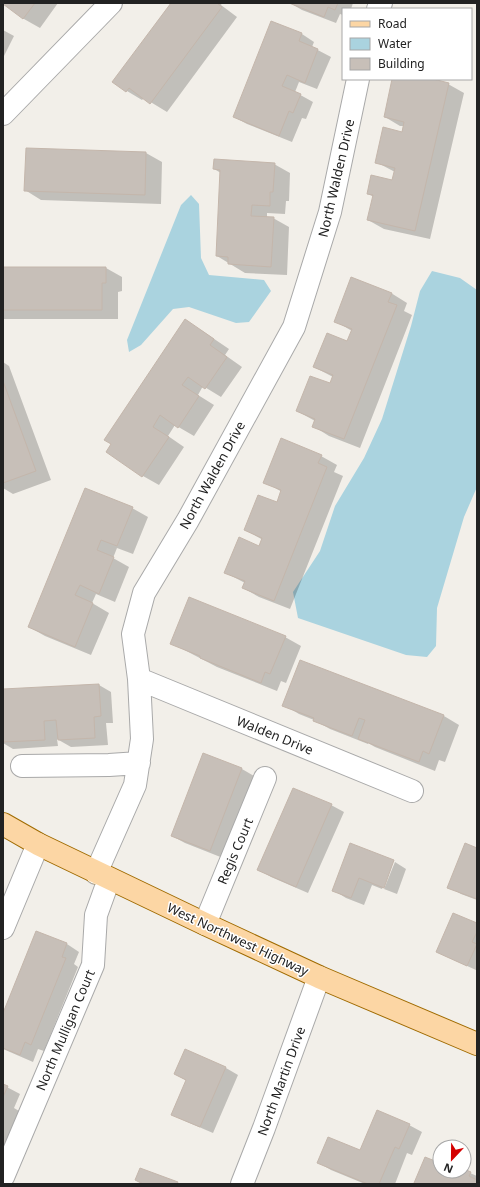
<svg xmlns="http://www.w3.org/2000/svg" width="480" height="1187" font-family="'Noto Sans',sans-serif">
	<rect width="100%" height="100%" fill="#f2efe9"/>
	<path fill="#aad3df" d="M191,195L199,204L201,258L209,275L264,280L271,291L249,322L236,323L189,307L173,309L141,345L129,352L127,340L181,205Z
		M432,271L460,278L477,290V487L464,517L437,608L436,646L427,657L406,655L298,618L293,592L320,551L335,506L364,458L382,419L411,326L420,291Z"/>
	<path fill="#0003" d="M3,3H58L40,28L24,19Z
		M172,3H222L221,5L237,17L167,112L144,98L142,100L127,91L114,82Z
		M290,3H353L351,9H343V15L340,14L336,23L302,10Z
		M272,22L302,34L314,42L312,47L331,57L317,89L299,82L295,92L313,102L306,119L302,118L292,142L247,124L234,117Z
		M3,30L14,36L3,58Z
		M393,79H428L448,84L464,93L430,239L384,229L368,220L374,197L368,194L393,181L395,172L376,162L402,133L404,126H400L385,117Z
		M27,149L146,153L162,162L161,204L41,200L25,190Z
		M274,164L290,173L289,201H286L285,214L267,213V218H273L289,227L287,275L245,273L217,256L221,173L214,169Z
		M3,268H106L122,277V291L118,292V319H3Z
		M391,293L407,303L404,311L412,315L360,448L329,436L313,426L315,421L297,411L330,385L333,377L314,367L348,342L352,331L335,321Z
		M201,330L229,349L225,355L242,367L221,397L203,386L198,395L214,405L194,436L175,425L168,436L184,447L159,485L143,476L107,452Z
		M3,362L9,366L51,480L13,494L3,488Z
		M321,456L337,465L334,472L343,476L290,609L259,597L243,588L245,583L226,573L260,547L263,540L245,530L277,504L282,492L265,482Z
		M86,489L132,508L148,517L133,554L117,548L113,558L129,567L115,602L96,594L92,603L109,613L91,655L45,636L29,627Z
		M285,637L301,646L286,683L281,681L277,691L217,667L171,643Z
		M99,685L111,692L113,723H106L108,745L71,747L57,739L58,746L13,749L3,743V690Z
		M284,705L444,716L459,725L445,762L439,760L435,771L375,747L368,743V744L330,729L314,720L299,714Z
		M242,769L254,776L223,858L185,843L172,836Z
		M331,805L344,812L308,893L271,877L259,870Z
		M351,845L394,862H393L382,889L372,885L364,905L346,898L333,890Z
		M477,849V900L461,894L449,887Z
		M395,862L406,869L397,894L384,889Z
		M477,924L476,970L445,956L437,951Z
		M37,932L67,944L79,952L74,964L78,967L44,1051L38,1049L33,1062L3,1049V1016Z
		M226,1068L238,1075L213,1133L185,1121L172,1114L187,1081L175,1074Z
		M3,1085L20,1094L14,1108L19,1111L3,1149Z
		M409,1125L422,1132L412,1155L407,1153L395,1184H365L331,1170L319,1163L361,1151Z
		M440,1164V1171H464V1170L470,1173L477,1176V1184H418Z"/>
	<path fill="#c7bfb8" stroke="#c4b6ab" d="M3,3H35L23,19L3,4Z
		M171,3H217L222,7L150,104L129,88L126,92L112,82Z
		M289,3H338L335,10L328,7L324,17Z
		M271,21L302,33L299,41L318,49L305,83L287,75L282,86L301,94L293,113L289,111L279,136L233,117Z
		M392,79H433L449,83L415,231L367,220L373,195L367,194L371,175L392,180L395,168L375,163L383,127L402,132L404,122L384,117Z
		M26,148L146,152L145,195L24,191Z
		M214,159L275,163L273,192H270V206L252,205L251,216L274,217L271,267L228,264V257L216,256L220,170L213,169Z
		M3,267H106V283H102V310H3Z
		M351,277L392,293L388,302L397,305L344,439L312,427L315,419L296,411L310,376L330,383L333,375L313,367L327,333L347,341L352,329L334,322Z
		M185,319L214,339L210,345L227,357L205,389L188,377L182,385L199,396L178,428L160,415L153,427L169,437L142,477L106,452L111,444L104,440Z
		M3,381L36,471L3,483Z
		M281,438L322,455L318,463L327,467L274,601L242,588L245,581L224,573L239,537L259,546L262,538L244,530L258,495L277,502L281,490L263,483Z
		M85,488L133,507L117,546L101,540L97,550L114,557L99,594L80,585L75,595L93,603L75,647L28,627Z
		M189,597L286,636L270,674L265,672L261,683L200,658V656L170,644Z
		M300,660L444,715L429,754L423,751L419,762L358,739L365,720L359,718L352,736L313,721L314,718L282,706Z
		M99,684L101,716L94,717L95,738L58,740L56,720L44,721L45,740L3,742V689Z
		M203,753L242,768L210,851L171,836Z
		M293,788L332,804L296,887L257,870Z
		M350,843L394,860L384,888L359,878L351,898L332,891Z
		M465,843L477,848V899L447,888Z
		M453,913L477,923V932L472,942L477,944L467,966L436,952Z
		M36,931L67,943L62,957L66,958L31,1045L25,1042L20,1055L3,1048V1013Z
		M185,1049L226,1067L200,1127L171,1115L186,1080L174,1074Z
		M3,1084L8,1086L3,1097Z
		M377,1110L410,1124L399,1149L395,1147L379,1184H368L317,1163L328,1137L360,1150Z
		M425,1157L440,1163V1171H464V1169L471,1172L469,1176L477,1180V1184H417L414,1183Z
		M140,1168L178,1182L177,1184H143L135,1180Z"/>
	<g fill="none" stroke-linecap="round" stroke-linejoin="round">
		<defs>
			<path id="minor" d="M378,9L381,3
				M3,114L111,3
				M139,679L412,791
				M22,766L109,765L139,763
				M96,873L135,785L142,739L139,679L133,634L144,593L188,520L294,327L330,212L358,79
				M205,924L265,778
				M3,928L38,844
				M3,1177L93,965L96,915L109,879
				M242,1184L264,1128L319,977"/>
			<path id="major" d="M3,824L38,844L205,924L319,977L477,1044"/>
		</defs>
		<use href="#minor" stroke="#a9a9a9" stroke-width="24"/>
		<use href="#major" stroke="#a06b00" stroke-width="24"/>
		<use href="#minor" stroke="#fff" stroke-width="22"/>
		<use href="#major" stroke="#fcd6a4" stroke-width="22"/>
	</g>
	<g text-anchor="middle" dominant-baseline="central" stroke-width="3" stroke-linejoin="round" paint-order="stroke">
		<g font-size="13" fill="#222" stroke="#fff">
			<text transform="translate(336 178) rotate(-77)">North Walden Drive</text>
			<text transform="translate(212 475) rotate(-61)">North Walden Drive</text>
			<text transform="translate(275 735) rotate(22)">Walden Drive</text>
			<text transform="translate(235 851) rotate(-67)">Regis Court</text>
			<text transform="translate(238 939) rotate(25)">West Northwest Highway</text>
			<text transform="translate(65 1030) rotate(-67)">North Mulligan Court</text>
			<text transform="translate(281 1081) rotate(-70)">North Martin Drive</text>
		</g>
	</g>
	<rect width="480" height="1187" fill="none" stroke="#222222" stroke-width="8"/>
	<rect x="342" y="8" width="130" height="72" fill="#ffffff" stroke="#a7a7a7"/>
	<rect x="350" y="21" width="20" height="6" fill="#fcd6a4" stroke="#a7a7a7"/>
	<text x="378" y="28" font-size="12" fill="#222222">Road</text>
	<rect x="350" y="38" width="20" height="12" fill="#aad3df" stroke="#a7a7a7"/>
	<text x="378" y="48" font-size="12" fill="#222222">Water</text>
	<rect x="350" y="58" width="20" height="12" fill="#c7bfb8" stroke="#a7a7a7"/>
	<text x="378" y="68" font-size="12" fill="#222222">Building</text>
	<g transform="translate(452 1159) rotate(202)"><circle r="19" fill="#ffffff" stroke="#a7a7a7"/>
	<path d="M0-3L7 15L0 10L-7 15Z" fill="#d40000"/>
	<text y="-6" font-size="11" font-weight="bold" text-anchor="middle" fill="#222222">N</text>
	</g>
</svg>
